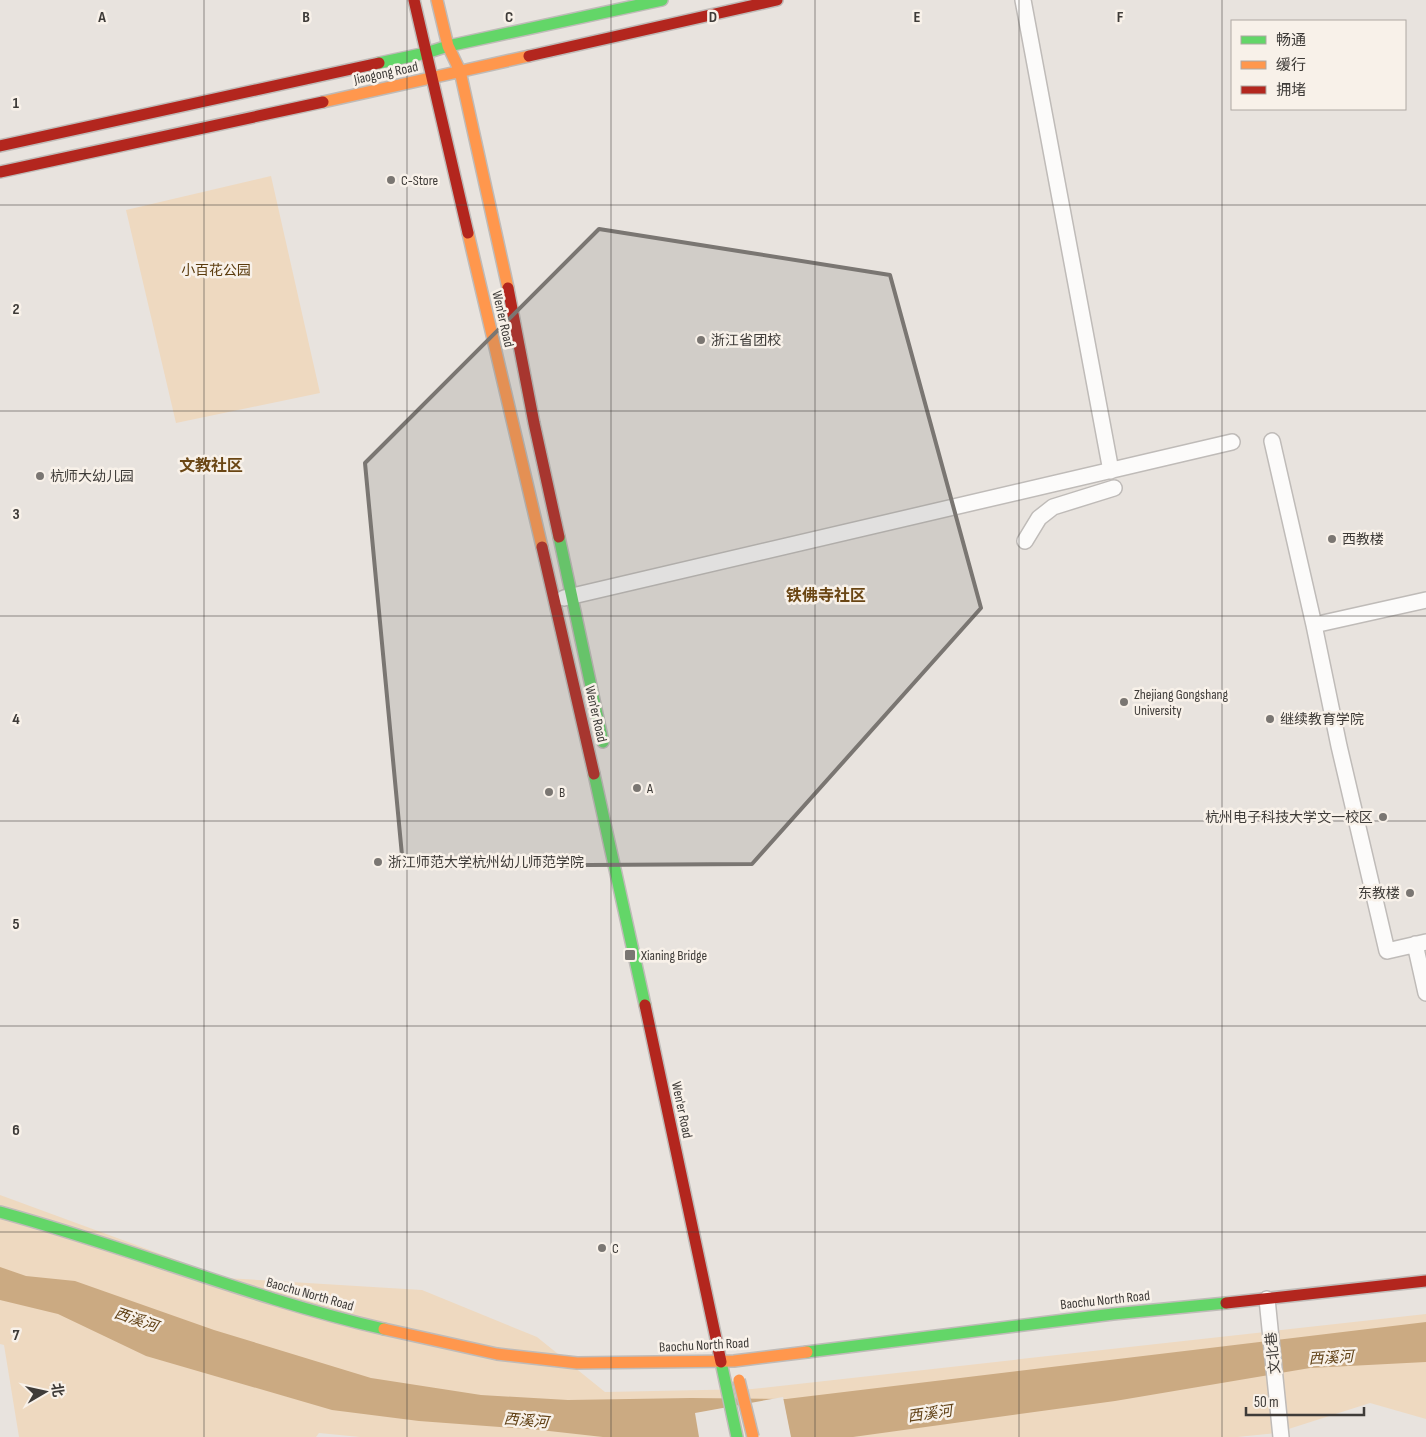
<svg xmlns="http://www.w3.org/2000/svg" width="1426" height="1437" font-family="'Sofia Sans Condensed','Noto Sans SC',sans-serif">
	<rect width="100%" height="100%" fill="#e8e3de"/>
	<path fill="#eed9c0" d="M271,176L320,393L176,423L126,210Z
		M0,1195L226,1278L422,1290L537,1337L605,1392L752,1389L1426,1314V1419L1370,1403L1276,1433L1237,1437H360L319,1433L316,1437H19L4,1345L0,1344Z"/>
	<path fill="#cbaa82" d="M0,1267L26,1276L75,1281L214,1330L371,1378L481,1395L568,1400L691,1398L786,1399L1426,1322V1362L1310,1368L1115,1401L853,1437H603L540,1430L419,1421L332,1410L146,1356L58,1314L0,1300Z"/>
	<path fill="#e8e3de" d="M783,1397L791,1437H699L695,1413Z"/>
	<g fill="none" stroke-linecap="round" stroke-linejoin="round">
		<defs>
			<path id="street" d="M1023,0L1111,471
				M1272,441L1314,625L1339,746L1387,951L1426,942
				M1025,541L1039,518L1053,507L1114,488
				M564,598L1232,442
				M1314,625L1426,600
				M1415,944L1426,993
				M1267,1299L1281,1437"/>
			<path id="fast" d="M379,63L426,53L448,46L662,0
				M559,537L603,742
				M594,774L645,1005
				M0,1212C129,1247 253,1299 384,1329
				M807,1352L1113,1314L1226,1303
				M721,1362L737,1437"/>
			<path id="slow" d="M437,0L448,46L460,71L508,288
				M323,102L529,56
				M468,233L542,547
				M384,1329L497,1354L577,1363L734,1361L807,1352"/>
			<path id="jam" d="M414,0L468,233
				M529,56L777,0
				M0,146L379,63
				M0,172L323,102
				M508,288L534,423L559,537
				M542,547L594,774
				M645,1005L721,1362
				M1226,1303L1426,1281"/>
		</defs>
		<use href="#street" stroke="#bfbbb8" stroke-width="18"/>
		<use href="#fast" stroke="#bfbbb8" stroke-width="14"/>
		<use href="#slow" stroke="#bfbbb8" stroke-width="14"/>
		<use href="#jam" stroke="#bfbbb8" stroke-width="14"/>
		<use href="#street" stroke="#fcfbfa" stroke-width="15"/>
		<use href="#fast" stroke="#63d668" stroke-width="11"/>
		<use href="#slow" stroke="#ff974d" stroke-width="11"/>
		<use href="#jam" stroke="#b3261e" stroke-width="11"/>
		<defs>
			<path id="slow-bridge" d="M739,1380L753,1437"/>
		</defs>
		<use href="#slow-bridge" stroke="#bfbbb8" stroke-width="14" stroke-linecap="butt"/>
		<use href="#slow-bridge" stroke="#ff974d" stroke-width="11"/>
	</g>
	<path fill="#7a7672" fill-opacity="0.2" stroke="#7a7672" stroke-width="4" stroke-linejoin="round" d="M599,229L890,275L981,608L752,864L403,866L365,463Z"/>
	<path fill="none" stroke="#3e3b38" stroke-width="1" stroke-opacity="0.55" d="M204,0V1437M407,0V1437M611,0V1437M815,0V1437M1019,0V1437M1222,0V1437M0,205H1426M0,411H1426M0,616H1426M0,821H1426M0,1026H1426M0,1232H1426"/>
	<g fill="#7a7672" stroke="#f8f1e9" stroke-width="2">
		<circle cx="391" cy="180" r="5"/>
		<circle cx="701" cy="340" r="5"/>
		<circle cx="40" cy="476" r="5"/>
		<circle cx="1332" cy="539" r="5"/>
		<circle cx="1124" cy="702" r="5"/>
		<circle cx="1270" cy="719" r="5"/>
		<circle cx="637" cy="788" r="5"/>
		<circle cx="549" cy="792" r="5"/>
		<circle cx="1383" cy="817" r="5"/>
		<circle cx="378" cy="862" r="5"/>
		<circle cx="1410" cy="893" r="5"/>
		<rect x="624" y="949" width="12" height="12" rx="2.5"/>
		<circle cx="602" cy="1248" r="5"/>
	</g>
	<g text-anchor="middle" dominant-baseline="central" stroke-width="5" stroke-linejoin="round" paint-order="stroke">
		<g font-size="14" fill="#3e3b38" stroke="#f8f1e9">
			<text transform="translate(386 73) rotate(-12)">Jiaogong Road</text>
			<text transform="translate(503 319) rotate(77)">Wen'er Road</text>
			<text transform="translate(596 714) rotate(77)">Wen'er Road</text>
			<text transform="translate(682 1110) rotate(78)">Wen'er Road</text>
			<text transform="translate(310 1294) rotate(16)">Baochu North Road</text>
			<text transform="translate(1105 1300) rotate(-6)">Baochu North Road</text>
			<text transform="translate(704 1345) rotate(-3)">Baochu North Road</text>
			<text transform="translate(1273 1353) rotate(-96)">文北巷</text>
		</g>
		<g font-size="14" fill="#3e3b38" stroke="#f8f1e9" text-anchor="start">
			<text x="401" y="180">C-Store</text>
			<text x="711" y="340">浙江省团校</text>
			<text x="50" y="476">杭师大幼儿园</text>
			<text x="1342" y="539">西教楼</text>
			<text x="1134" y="694">Zhejiang Gongshang<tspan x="1134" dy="16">University</tspan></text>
			<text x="1280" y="719">继续教育学院</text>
			<text x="647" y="788">A</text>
			<text x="559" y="792">B</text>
			<text x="1373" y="817" text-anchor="end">杭州电子科技大学文一校区</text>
			<text x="388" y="862">浙江师范大学杭州幼儿师范学院</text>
			<text x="1400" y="893" text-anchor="end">东教楼</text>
			<text x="641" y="955">Xianing Bridge</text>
			<text x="612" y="1248">C</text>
		</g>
		<g font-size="14" fill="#5a3b0d" stroke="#f8f1e9">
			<text x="216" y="270">小百花公园</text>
		</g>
		<g font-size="15" font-style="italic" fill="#5f3f13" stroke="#f8f1e9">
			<text transform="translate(136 1320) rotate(19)">西溪河</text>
			<text transform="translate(1331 1358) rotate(-3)">西溪河</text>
			<text transform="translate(930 1414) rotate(-8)">西溪河</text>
			<text transform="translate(526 1421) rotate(5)">西溪河</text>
		</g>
		<g font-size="16" font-weight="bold" fill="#6a4614" stroke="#f8f1e9">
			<text x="211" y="466">文教社区</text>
			<text x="826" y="596">铁佛寺社区</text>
		</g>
	</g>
	<g font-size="16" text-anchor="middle" font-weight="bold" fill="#3e3b38" stroke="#f8f1e9" stroke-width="5" stroke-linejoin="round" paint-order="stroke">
		<text x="102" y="22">A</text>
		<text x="306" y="22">B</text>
		<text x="509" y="22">C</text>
		<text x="713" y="22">D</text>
		<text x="917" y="22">E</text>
		<text x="1120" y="22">F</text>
		<text x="16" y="108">1</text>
		<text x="16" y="314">2</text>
		<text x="16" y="519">3</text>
		<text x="16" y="724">4</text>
		<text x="16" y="929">5</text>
		<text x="16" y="1135">6</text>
		<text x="16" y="1340">7</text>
	</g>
	<rect x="1231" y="20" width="175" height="90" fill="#f8f1e9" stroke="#aea8a2"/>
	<rect x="1241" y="36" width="25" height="8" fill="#63d668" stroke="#aea8a2"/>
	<text x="1276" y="45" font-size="15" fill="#3e3b38">畅通</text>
	<rect x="1241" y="61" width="25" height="8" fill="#ff974d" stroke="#aea8a2"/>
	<text x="1276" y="70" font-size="15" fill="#3e3b38">缓行</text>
	<rect x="1241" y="86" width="25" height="8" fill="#b3261e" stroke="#aea8a2"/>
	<text x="1276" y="95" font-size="15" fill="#3e3b38">拥堵</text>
	<g transform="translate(45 1392) rotate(81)" stroke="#f8f1e9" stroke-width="4" paint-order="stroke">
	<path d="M0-4L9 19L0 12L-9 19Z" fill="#3e3b38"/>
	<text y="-8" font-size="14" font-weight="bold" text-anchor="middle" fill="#3e3b38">北</text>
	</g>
	<path d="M1246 1407v8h118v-8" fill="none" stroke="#3e3b38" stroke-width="2.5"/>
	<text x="1254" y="1407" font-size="15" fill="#3e3b38" stroke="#f8f1e9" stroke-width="4" paint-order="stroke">50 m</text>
</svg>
